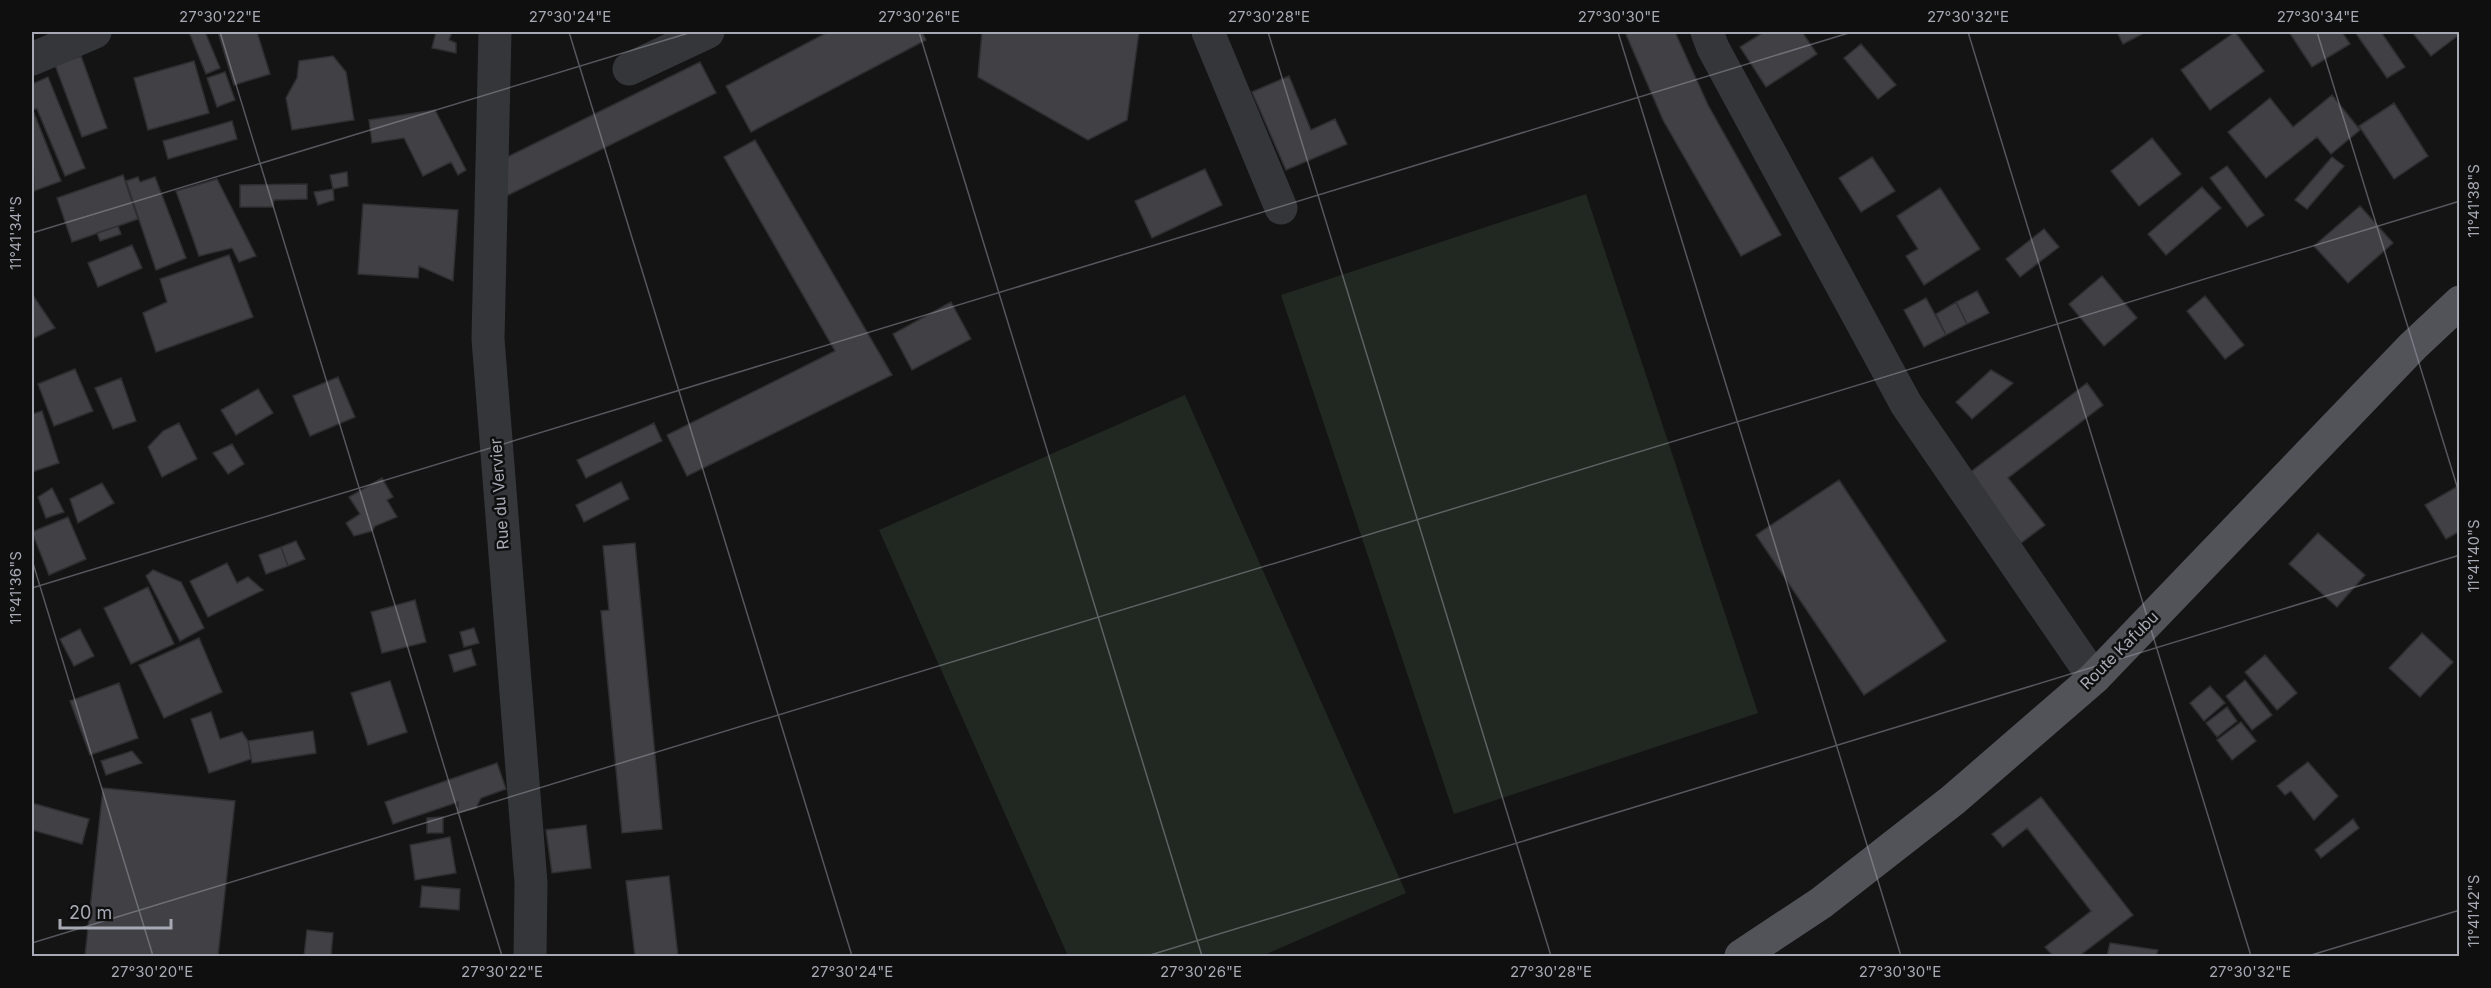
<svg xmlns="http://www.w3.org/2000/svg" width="2491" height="988" font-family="Inter,sans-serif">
	<rect width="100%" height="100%" fill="#141415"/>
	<path fill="#212822" d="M1586,194L1758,713L1454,814L1281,295Z
		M1185,395L1406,893L1262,956H1068L879,530Z"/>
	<path fill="#414145" stroke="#2f2e31" stroke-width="1.5" d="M189,32H205L220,68L206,74Z
		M218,32H257L270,74L234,85Z
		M436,32H452L449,40L456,43V53L432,48Z
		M828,32H922L926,40L751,132L726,86Z
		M982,32H1139L1127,120L1088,140L978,77Z
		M1625,32H1675L1708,105L1781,235L1741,256L1663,120Z
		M1764,32H1802L1817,54L1766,87L1740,47Z
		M2117,32H2143L2144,33L2123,44Z
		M2235,32L2264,71L2210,110L2181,70Z
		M2289,32H2342L2350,44L2312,67Z
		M2355,32H2381L2405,67L2387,78Z
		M2412,32H2460V34L2431,56Z
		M1861,44L1896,85L1878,99L1844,58Z
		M81,56L107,128L82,137L55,65Z
		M333,56L346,72L354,120L292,130L286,98L297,78L299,61Z
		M194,61L209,113L148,130L134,78Z
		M700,62L716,93L492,203L497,162Z
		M225,72L235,100L217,107L207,78Z
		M1289,76L1311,130L1335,119L1347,144L1286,170L1252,92Z
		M48,77L85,168L65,176L37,109H33L32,105V84Z
		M2332,95L2360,130L2331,154L2317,137L2266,178L2228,132L2270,98L2293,127Z
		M2394,103L2428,156L2394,179L2359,126Z
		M435,110L466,170L458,175L451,162L423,176L404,138L372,143L369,120Z
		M34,113L61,181L34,191L32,114Z
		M232,121L237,139L168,159L163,141Z
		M2152,138L2181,174L2139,206L2111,171Z
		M755,140L892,375L687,476L667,435L835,351L724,157Z
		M1872,157L1895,191L1861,212L1839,178Z
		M2332,157L2344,166L2307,209L2295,200Z
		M2227,166L2264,215L2247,227L2210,178Z
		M1205,169L1222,205L1152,238L1135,201Z
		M347,172L348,186L333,189L330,175Z
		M123,175L138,219L72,242L57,198Z
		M138,177L140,182L155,177L186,258L156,270L126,181Z
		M217,179L256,256L239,262L232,248L199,256L176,191Z
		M307,184V199L274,200L273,207H240V185Z
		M2202,187L2221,208L2166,255L2148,234Z
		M1940,188L1980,249L1924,285L1906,256L1918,249L1897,216Z
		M333,189L334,200L318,205L314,192Z
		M363,204L458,210L453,281L419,266L418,278L358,274Z
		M2360,206L2393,243L2348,283L2314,246Z
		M118,226L121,234L100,241L97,233Z
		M2044,229L2059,247L2020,277L2006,259Z
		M132,245L142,268L98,287L88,263Z
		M229,255L253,317L156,352L143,313L167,302L160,279Z
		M2102,276L2137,318L2104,346L2069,304Z
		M1977,291L1989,313L1967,324L1956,302Z
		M32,294L55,328L32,339Z
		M2205,296L2244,345L2225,359L2187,311Z
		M1926,298L1946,335L1924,347L1904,310Z
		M951,302L971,339L912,370L893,334Z
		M1956,302L1967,324L1946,335L1936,314Z
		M75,369L93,411L54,426L38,384Z
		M1991,370L2013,383L1972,419L1956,402Z
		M338,377L355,417L310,436L293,396Z
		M121,378L136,421L113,429L95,388Z
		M2087,383L2103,405L2008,478L2045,525L2021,543L1968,474Z
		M258,389L273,413L236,435L221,410Z
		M42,411L59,463L32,472V414Z
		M179,423L197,459L162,477L148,447L163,431Z
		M654,423L662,441L586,478L577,460Z
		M232,444L244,464L228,474L213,453Z
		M382,478L393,497L387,500L397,517L375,526L372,531L354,536L346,523L360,514L349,497Z
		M1839,480L1946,641L1864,695L1756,535Z
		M621,482L629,499L584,522L576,505Z
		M102,483L114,503L78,523L70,499Z
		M2460,485V531L2446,539L2425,505Z
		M52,488L64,512L46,518L38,497Z
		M68,517L86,559L49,575L32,532Z
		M2318,533L2365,575L2337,607L2289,564Z
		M296,541L305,559L288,566L281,547Z
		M635,543L662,829L622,833L601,611L609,610L603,546Z
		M281,547L288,566L266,574L259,555Z
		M227,563L237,583L248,577L263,590L208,617L190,581Z
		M153,570L181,582L204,628L180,641L146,576Z
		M148,587L174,644L131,664L104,608Z
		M415,600L426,642L382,653L371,612Z
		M474,628L479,643L464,647L460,632Z
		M80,629L94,656L74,666L60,639Z
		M2422,633L2453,662L2420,697L2389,668Z
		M199,638L222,692L164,718L139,665Z
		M471,649L476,665L454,672L449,655Z
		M2265,655L2297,693L2277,710L2245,672Z
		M2245,680L2272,715L2252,730L2226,696Z
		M390,681L407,732L368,745L351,693Z
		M119,683L138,738L90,755L70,701Z
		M2210,686L2225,703L2204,721L2190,703Z
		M2227,707L2237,721L2217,737L2206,723Z
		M211,712L220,739L242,732L248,741L251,759L209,773L191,719Z
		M2241,722L2256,741L2232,760L2217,740Z
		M313,731L316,753L252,763L248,741Z
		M132,751L142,763L106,775L101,761Z
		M2308,762L2338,796L2314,820L2291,791L2285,795L2277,786Z
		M497,763L506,789L481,798L476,808L458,813V802L393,824L385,802Z
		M103,788L235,801L218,956H85Z
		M2041,797L2133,915L2079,956H2053L2045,947L2091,911L2027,828L2003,847L1992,834Z
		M32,803L89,819L82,844L32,830Z
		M443,817V833H427V818Z
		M2353,819L2359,828L2321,858L2315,850Z
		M586,825L591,868L552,873L546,830Z
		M450,837L456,873L415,880L410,845Z
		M669,876L678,956H635L626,881Z
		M422,886L460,889L459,910L420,907Z
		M307,930L333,933L331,956H304Z
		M2110,943L2158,950L2156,956H2107Z"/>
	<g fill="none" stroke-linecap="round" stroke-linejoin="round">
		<path stroke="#35363a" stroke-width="33" d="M495,32L488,339L531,883L530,956
			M1208,32L1281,208
			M1707,32L1713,48L1906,404L2094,678
			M32,59L95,32
			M629,69L708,32"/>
		<path stroke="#525259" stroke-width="33" d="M1741,956L1821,903L1953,800L2094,678L2413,346L2460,302"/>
	</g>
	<path fill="none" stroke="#a7a9b4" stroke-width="1.5" stroke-opacity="0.45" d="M220,32L502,956M569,32L852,956M919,32L1202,956M1268,32L1551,956M1618,32L1901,956M1968,32L2251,956M2317,32L2460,496M32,233L692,32M32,560L153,956M32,588L1852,32M32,943L2460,201M1147,956L2460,555M2308,956L2460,910"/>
	<g text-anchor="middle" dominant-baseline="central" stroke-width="5" stroke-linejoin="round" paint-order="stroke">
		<g font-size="16" fill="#a7a9b4" stroke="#0f0f10">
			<text transform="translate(499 494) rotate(-94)">Rue du Vervier</text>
			<text transform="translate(2119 650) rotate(-45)">Route Kafubu</text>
		</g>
	</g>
	<rect width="2491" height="988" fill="none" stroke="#0f0f10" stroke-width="66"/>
	<path d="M60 919v9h111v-9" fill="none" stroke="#a7a9b4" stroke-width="3"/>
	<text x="69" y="919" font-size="18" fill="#a7a9b4" stroke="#0f0f10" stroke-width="4.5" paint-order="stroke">20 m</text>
	<rect x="33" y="33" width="2425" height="922" fill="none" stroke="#a7a9b4" stroke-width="2"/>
	<g font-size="15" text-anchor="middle" fill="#a7a9b4">
		<text x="220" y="22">27°30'22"E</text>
		<text x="570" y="22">27°30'24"E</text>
		<text x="919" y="22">27°30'26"E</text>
		<text x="1269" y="22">27°30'28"E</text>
		<text x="1619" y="22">27°30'30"E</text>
		<text x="1968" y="22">27°30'32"E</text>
		<text x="2318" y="22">27°30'34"E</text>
		<text transform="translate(2474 201) rotate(-90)" y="5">11°41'38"S</text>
		<text transform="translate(16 233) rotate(-90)" y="5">11°41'34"S</text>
		<text transform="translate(2474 556) rotate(-90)" y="5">11°41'40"S</text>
		<text transform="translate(16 588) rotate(-90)" y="5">11°41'36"S</text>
		<text transform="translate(2474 911) rotate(-90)" y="5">11°41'42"S</text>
		<text x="152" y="977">27°30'20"E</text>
		<text x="502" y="977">27°30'22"E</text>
		<text x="852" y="977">27°30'24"E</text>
		<text x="1201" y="977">27°30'26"E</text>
		<text x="1551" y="977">27°30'28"E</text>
		<text x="1900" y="977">27°30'30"E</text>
		<text x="2250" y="977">27°30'32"E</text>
	</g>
</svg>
